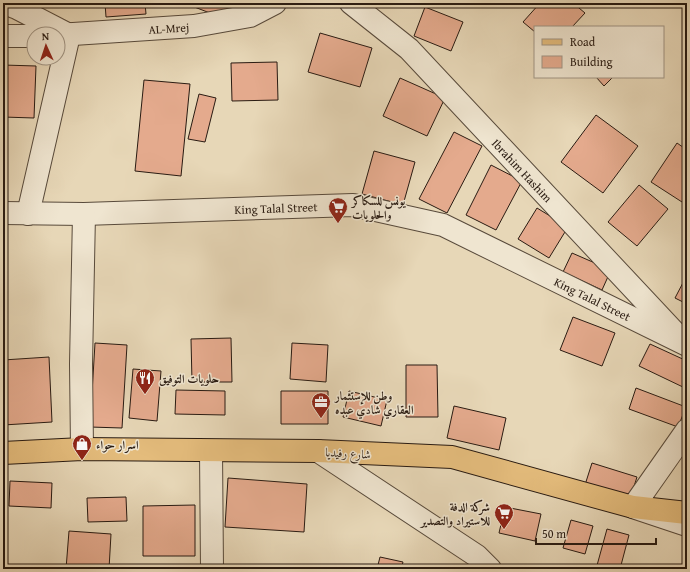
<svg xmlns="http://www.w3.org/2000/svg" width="690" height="572" font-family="'Gentium Book Plus',Amiri,serif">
	<rect width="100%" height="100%" fill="#e7d7b7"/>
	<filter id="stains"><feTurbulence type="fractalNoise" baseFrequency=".005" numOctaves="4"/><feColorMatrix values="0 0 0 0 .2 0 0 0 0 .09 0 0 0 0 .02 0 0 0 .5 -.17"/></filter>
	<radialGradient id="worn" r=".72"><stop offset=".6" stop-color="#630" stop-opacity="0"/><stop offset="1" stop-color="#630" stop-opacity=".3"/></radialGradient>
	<path fill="#e4aa8d" stroke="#291b12" d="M105,3H145L146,14L106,17Z
		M184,3H243L236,23Z
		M540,3H573L585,13L572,27H535V32L523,22Z
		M425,7L463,22L451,51L414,36Z
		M320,33L372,48L360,87L308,72Z
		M277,62L278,100L232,101L231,63Z
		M3,65L36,66L34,118L3,117Z
		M596,77H613L604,86Z
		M400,78L445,98L427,136L383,116Z
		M144,80L190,84L181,176L135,171Z
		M199,94L216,98L205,142L188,139Z
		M596,115L638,146L603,193L561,162Z
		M454,132L482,146L447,213L419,199Z
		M677,143L687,150V195L682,202L651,182Z
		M374,151L415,162L403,205L362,194Z
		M491,165L522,181L496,230L466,215Z
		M639,185L668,209L637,246L608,222Z
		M537,208L568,227L549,258L518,239Z
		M572,253L611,270L602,290L563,272Z
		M687,275V304L675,298Z
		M573,317L615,333L602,366L560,350Z
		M231,338L232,382H192L191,339Z
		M95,343L127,345L122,428L90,427Z
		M292,343L328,345L326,382L290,379Z
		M650,344L687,361V383L685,388L639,366Z
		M49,357L52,422L3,425V360Z
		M406,365H437L438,417H406Z
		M133,369L161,371L157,421L129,418Z
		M636,388L686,407L678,427L629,409Z
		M176,390L225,391V415L175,414Z
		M281,391H328V424H281Z
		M349,391L387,400L381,426L343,417Z
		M454,406L506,418L499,450L447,438Z
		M592,463L637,477L629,502L584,488Z
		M228,478L307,484L304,532L225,527Z
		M10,481L52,483L51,508L9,506Z
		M126,497L127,521L88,522L87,498Z
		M195,505V556H143V506Z
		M505,507L541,514L535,541L499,533Z
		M571,520L593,526L585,554L563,548Z
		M607,529L629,535L620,569H596Z
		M69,531L111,534L109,569H66Z
		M380,557L403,562L401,569H377Z
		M683,564L687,566V569H682Z"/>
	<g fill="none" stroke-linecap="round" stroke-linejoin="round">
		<defs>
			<g id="minor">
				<path d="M4,3L17,8L69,35L28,214"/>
				<path id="s1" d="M351,3L409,49L677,335"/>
				<path id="s2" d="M58,35L194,26L250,16L275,3"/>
				<path d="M3,36H34"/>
				<path id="s3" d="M3,213L84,214L353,205L443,225L687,345"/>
				<path d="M687,430L633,507L687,525"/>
				<path d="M82,449L81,364L84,214"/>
				<path d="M211,451L212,569"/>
				<path d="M318,451L477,556L490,569"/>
			</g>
			<path id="major" d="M3,453L82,449L318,451L452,457L633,507L687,513"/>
		</defs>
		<use href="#minor" stroke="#584a3b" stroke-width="24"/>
		<use href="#major" stroke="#291b12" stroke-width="24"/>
		<use href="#minor" stroke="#efe5d0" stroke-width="22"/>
		<use href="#major" stroke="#e4bc7c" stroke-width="22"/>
	</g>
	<defs>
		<symbol id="supermarket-pin" viewBox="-11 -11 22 30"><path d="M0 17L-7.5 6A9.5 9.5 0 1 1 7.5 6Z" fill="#8f2418" stroke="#efe5d0"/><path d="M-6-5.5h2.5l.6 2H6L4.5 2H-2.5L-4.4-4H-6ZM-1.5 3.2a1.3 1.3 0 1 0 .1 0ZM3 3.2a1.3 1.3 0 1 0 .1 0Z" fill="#fff"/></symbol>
		<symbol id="restaurant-pin" viewBox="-11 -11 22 30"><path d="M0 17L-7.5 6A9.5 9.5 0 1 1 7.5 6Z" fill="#8f2418" stroke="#efe5d0"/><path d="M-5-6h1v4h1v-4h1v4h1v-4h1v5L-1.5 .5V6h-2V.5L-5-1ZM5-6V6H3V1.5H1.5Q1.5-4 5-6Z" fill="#fff"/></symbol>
		<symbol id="office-pin" viewBox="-11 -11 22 30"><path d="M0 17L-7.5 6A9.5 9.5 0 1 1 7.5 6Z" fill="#8f2418" stroke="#efe5d0"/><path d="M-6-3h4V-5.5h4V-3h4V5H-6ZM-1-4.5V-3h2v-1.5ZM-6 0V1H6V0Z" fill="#fff"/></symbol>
		<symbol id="shop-pin" viewBox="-11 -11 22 30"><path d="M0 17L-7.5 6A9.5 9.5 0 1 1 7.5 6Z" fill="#8f2418" stroke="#efe5d0"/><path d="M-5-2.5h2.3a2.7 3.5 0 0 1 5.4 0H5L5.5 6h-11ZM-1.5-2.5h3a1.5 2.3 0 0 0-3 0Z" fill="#fff"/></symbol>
	</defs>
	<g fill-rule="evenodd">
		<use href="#supermarket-pin" x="327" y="196" width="22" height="30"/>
		<use href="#restaurant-pin" x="134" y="367" width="22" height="30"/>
		<use href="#office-pin" x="310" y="391" width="22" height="30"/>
		<use href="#shop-pin" x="71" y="433" width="22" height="30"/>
		<use href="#supermarket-pin" x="493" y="502" width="22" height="30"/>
	</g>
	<g text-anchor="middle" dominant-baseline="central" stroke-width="3" stroke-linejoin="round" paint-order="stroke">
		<g font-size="12" fill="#291b12" stroke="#efe5d0">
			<text stroke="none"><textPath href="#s2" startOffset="111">AL-Mrej</textPath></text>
			<text stroke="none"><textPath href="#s1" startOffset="240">Ibrahim Hashim</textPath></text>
			<text stroke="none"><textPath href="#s3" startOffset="273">King Talal Street</textPath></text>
			<text stroke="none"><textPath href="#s3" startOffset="609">King Talal Street</textPath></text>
			<text transform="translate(348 453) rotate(3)">شارع رفيديا</text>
		</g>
		<g font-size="12" font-weight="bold" fill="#291b12" stroke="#efe5d0" text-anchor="start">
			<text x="352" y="200">يونس للسكاكر<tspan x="352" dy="14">والحلويات</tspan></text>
			<text x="159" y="378">حلويات التوفيق</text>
			<text x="335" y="395">وطن للإستثمار<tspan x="335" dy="14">العقاري شادي عبده</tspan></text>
			<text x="96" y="444">اسرار حواء</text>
			<text x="490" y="506" text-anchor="end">شركة الدفة<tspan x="490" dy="14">للاستيراد والتصدير</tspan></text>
		</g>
	</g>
	<rect width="690" height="572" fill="none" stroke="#e7d7b7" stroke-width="16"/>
	<rect x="4" y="4" width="682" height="564" fill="none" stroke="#291b12" stroke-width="2"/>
	<rect x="8" y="8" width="674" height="556" fill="none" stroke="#291b12"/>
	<rect x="534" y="26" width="130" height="52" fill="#efe5d0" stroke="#a09484"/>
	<rect x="542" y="39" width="20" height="6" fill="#e4bc7c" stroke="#a09484"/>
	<text x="570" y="46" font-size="12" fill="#291b12">Road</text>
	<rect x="542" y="56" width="20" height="12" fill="#e4aa8d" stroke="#a09484"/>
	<text x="570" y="66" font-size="12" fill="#291b12">Building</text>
	<g transform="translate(46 46) rotate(357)"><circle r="19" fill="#efe5d0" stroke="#a09484"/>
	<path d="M0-3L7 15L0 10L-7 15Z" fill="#8f2418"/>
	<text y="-6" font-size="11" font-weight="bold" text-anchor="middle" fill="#291b12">N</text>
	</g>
	<path d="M536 538v6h120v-6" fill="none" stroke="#291b12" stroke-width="2"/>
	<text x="542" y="538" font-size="12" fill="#291b12" stroke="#efe5d0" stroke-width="3" paint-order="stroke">50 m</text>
	<rect width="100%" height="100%" filter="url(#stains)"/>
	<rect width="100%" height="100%" fill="url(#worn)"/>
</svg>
